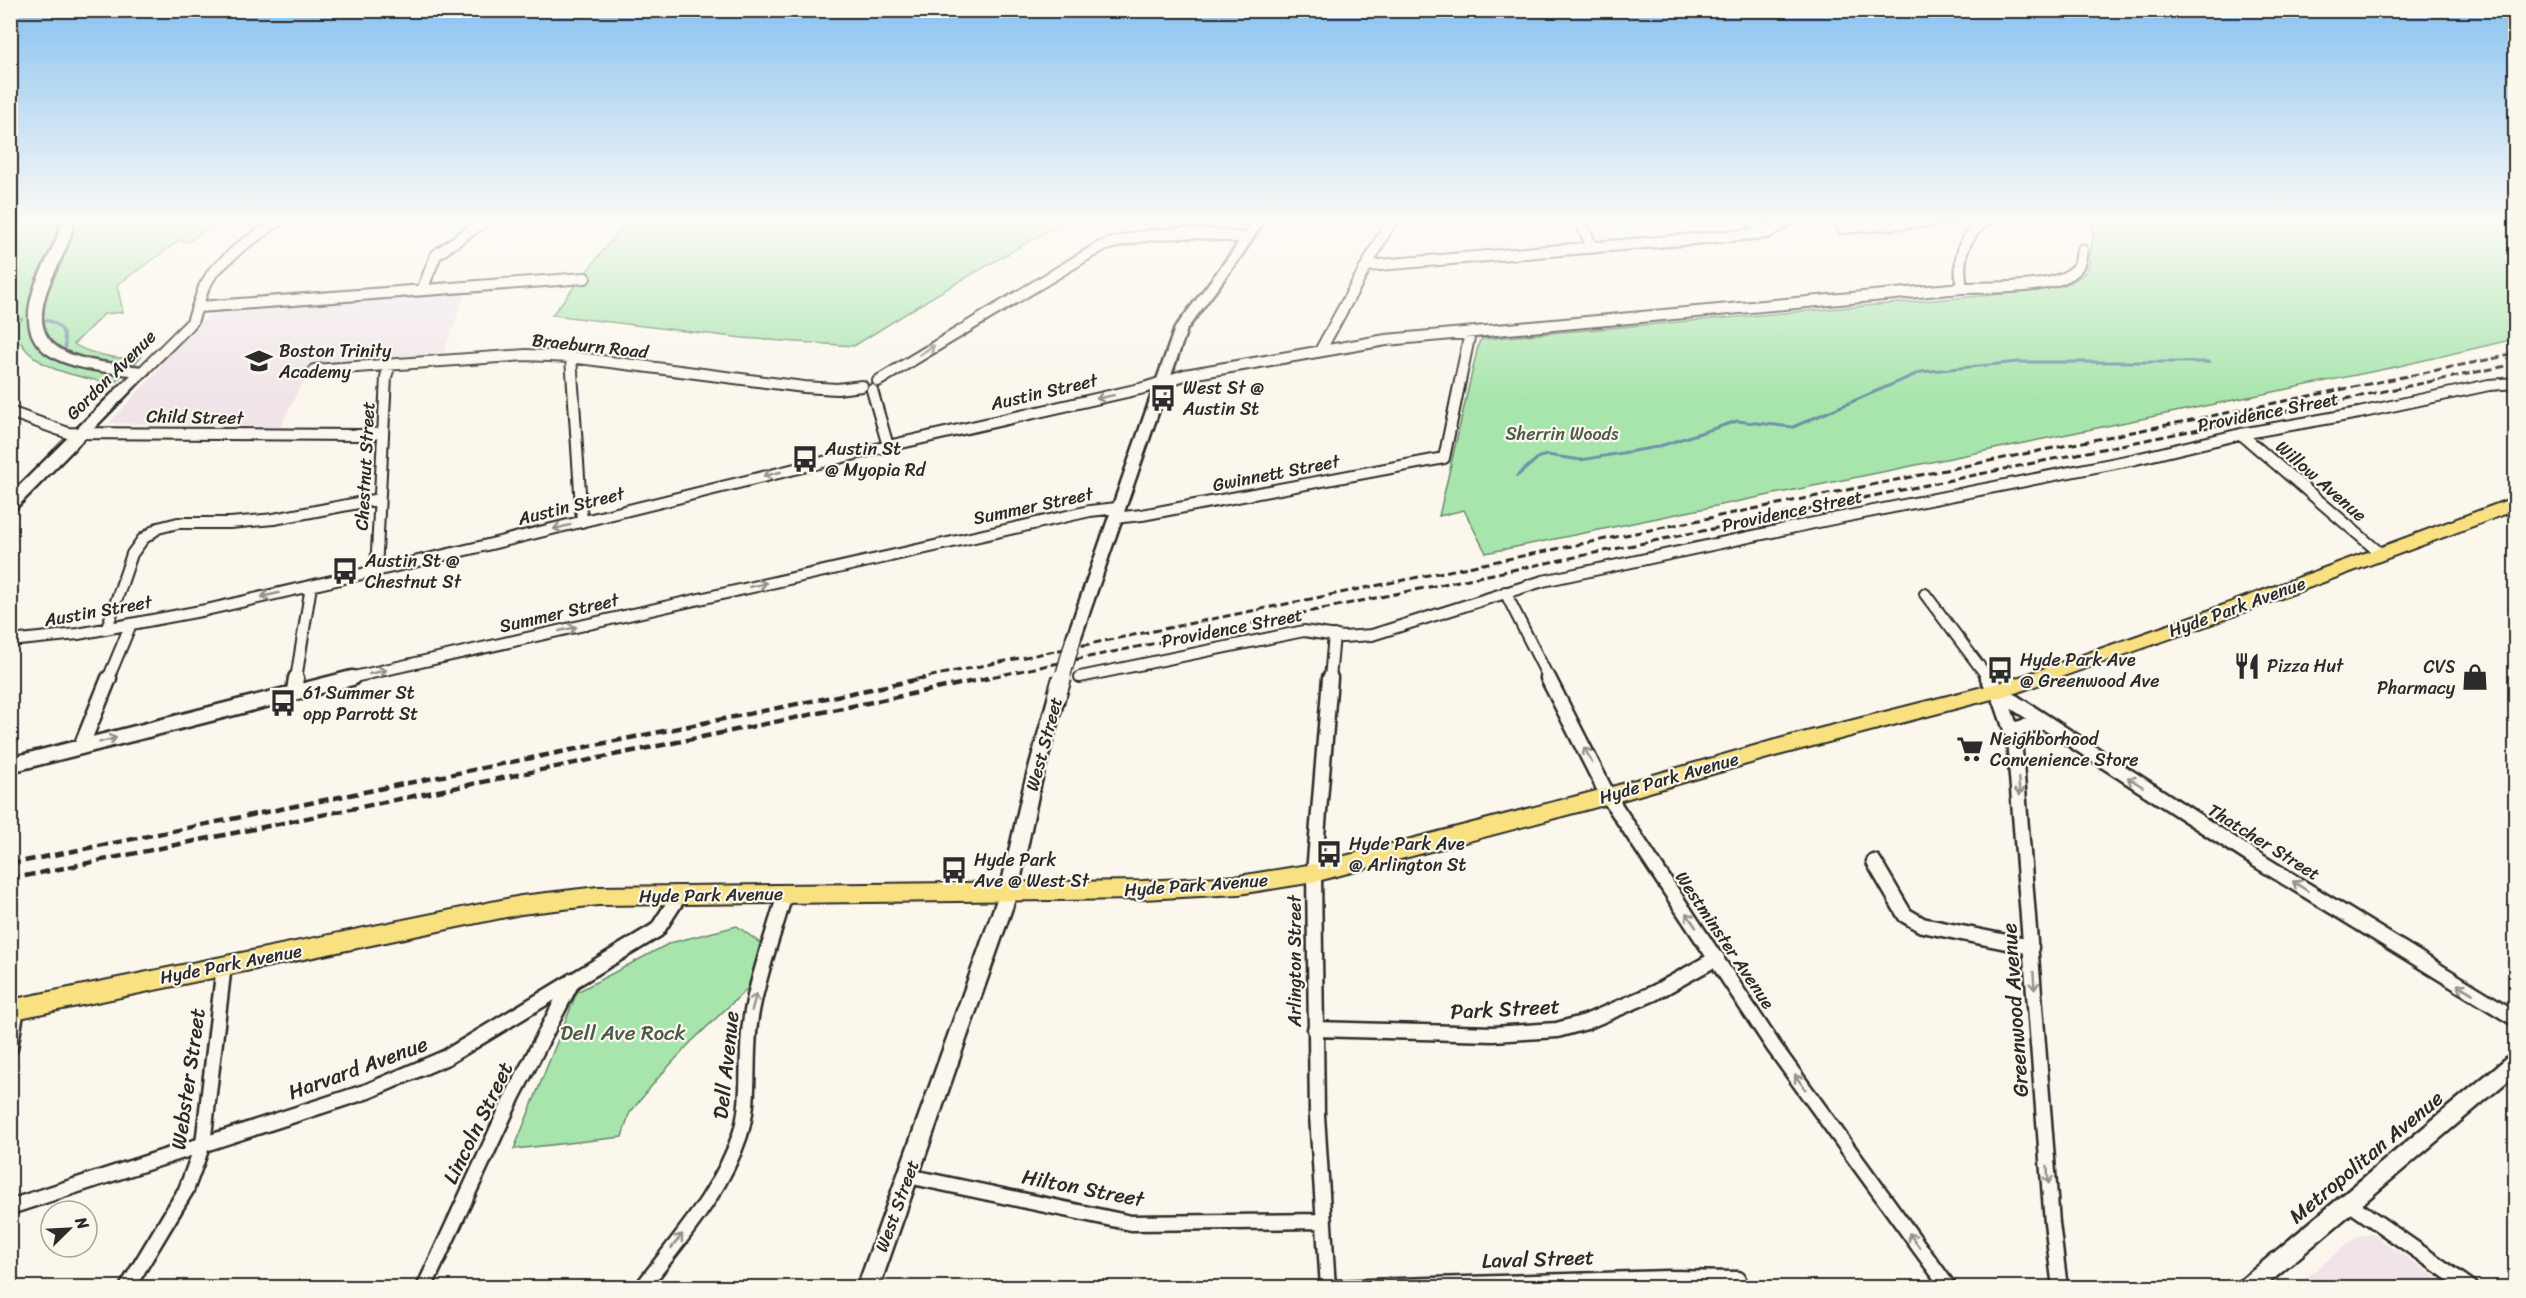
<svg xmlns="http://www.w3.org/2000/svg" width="2526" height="1298" font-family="Sriracha,sans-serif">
	<rect width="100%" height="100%" fill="#fbf7ec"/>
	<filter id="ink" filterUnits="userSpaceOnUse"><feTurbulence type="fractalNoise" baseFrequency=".0167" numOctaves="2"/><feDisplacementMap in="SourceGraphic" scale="12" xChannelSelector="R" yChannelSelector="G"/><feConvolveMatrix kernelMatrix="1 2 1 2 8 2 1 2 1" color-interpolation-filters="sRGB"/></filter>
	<g filter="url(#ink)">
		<path fill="#f0e4e9" d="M466,292L443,354L312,364L280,427L109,423L155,374L165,359L214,310Z
			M2372,1234L2450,1287H2295L2357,1236Z"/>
		<path fill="#a7e5ac" stroke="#69886c" stroke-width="1.5" d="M10,219H193L211,226L188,242L180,240L117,285L123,312L104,314L74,344C88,354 126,362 142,356L107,390L108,386L104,382C72,375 39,370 20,342L11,340Z
			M628,219H1069L934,296L854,346L742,338L552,315Z
			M2089,219H2515V339L2395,367L1486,553L1464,510L1439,516L1479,342L1483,339L1992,295C2022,291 2068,294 2088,269L2094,229Z
			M737,926L760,943L750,986L691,1042L658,1078L629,1114L622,1137L514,1149L577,992L670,943Z"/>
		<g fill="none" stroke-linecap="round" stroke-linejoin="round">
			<path stroke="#6f92a8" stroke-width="3" d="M10,318L22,319
				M45,320C62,323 66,334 65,350
				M1517,476L1539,457L1547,455L1581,460L1657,447L1737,421L1793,427L1921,372L2018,362H2209"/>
			<defs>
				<path id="minor-far1" d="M1580,219L1592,248
					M1749,219L1767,233
					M1842,228L1955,219
					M1367,266L1767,233L1785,222L1786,219
					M1962,288C1957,258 1962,237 1987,219
					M422,290L436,255L487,219
					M199,307L585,278
					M1320,351L1392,219
					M571,357L582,522
					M314,370L526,355L571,357L804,387L837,389L862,386
					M142,372L192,322L204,287L213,272L240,247L281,219
					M878,381L1100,247C1149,230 1196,230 1247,239
					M872,390L888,446
					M10,412L68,433L360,435L383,433
					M2241,434L2380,553
					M1114,518L1142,515L1444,458L1470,333
					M376,571L386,377L390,364
					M1505,592L1549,679
					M1925,594L1989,679
					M107,628L132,554L143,539L158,528L178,523H230L274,519L379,499
					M10,641L78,634L206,610L479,547L888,446L1144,388L1185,375L1386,340L1962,288C1989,287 2059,291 2077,268C2081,263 2081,256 2082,250
					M1080,677L1304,631L1343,637L1372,635L1543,581L1828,520L2136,459L2241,434L2359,413L2489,385L2516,383
					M108,679L131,624
					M296,679L311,586
					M345,679L1090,511L1117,508
					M1330,679L1334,635"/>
				<path id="minor" d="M1548,678L1608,796L1774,1047L1949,1288
					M1988,678L2001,700L2014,738L2052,1223L2060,1288
					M294,691L296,678
					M1997,691L2254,858L2516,1019
					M2013,730L2043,722
					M81,747L109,678
					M10,765L352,678
					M1874,862L1905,915L1922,925L2031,947
					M1315,1029L1493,1034L1557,1030L1586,1022L1654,993L1717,958
					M10,1048L17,1008
					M908,1176L1131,1223L1324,1221
					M2349,1203L2471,1288
					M10,1207L368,1091L447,1057L657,930L679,896
					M127,1288L186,1190L203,1144L224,965
					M424,1288L513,1096L573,980
					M642,1288C678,1240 721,1193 740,1135C752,1098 744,1056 751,1017C757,978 774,933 785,894
					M1328,1288L1317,1115L1314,873L1330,678
					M1331,1288L1668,1278L1738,1279L1740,1288"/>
				<path id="tertiary" d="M1254,219H1265L1242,255L1187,329L1081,637L1079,641H1069L1067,637L1175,328L1233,251Z
					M1057,689L1062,691L1065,695L1040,786L1018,891L1015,896L1009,899L1003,896L1000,891L1024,786L1049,695L1052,691Z
					M2516,1053V1074L2263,1288H2237L2240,1281L2509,1056Z"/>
				<path id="secondary" d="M62,219H74C71,242 60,260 51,280C17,359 85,360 142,367L149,372L15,509L10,510V495L131,375C72,368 7,361 36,283C45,261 58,243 62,219Z
					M1009,883L1016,885L1018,891L879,1288H857L1000,891L1002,885Z"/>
				<path id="primary" d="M2516,497V510L2209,625L2015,693L1775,756L1608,804L1314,882L1239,894L1143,899L598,905L521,914L10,1020V1000L521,896L598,887L1143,881L1239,876L1314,864L1608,788L1775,740L2014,679L2197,615Z"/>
			</defs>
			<use href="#minor-far1" stroke="#2b2b2b" stroke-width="14"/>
			<use href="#minor" stroke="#2b2b2b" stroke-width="19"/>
			<use href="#tertiary" stroke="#2b2b2b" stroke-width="5"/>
			<use href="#secondary" stroke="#2b2b2b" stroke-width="5"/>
			<use href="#primary" stroke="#2b2b2b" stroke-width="4"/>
			<use href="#minor-far1" stroke="#fbf7ec" stroke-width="10"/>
			<use href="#minor" stroke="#fbf7ec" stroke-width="14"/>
			<use href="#tertiary" fill="#fbf7ec" fill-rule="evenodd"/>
			<use href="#secondary" fill="#fbf7ec" fill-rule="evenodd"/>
			<use href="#primary" fill="#f9e181" fill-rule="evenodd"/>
			<path stroke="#2b2b2b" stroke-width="3" stroke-dasharray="8 4" stroke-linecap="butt" d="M917,679L2516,354
				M981,679L2516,364"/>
			<path stroke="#2b2b2b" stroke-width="4.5" stroke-dasharray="10 5" stroke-linecap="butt" d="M10,864L925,678
				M10,879L989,678"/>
			<defs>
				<path id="tertiary-bridge-far1" d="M1062,679L1074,637"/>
				<path id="tertiary-bridge" d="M1057,695L1062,678"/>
			</defs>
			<use href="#tertiary-bridge-far1" stroke="#2b2b2b" stroke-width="17" stroke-linecap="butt"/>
			<use href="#tertiary-bridge" stroke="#2b2b2b" stroke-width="22" stroke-linecap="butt"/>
			<use href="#tertiary-bridge-far1" stroke="#fbf7ec" stroke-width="14"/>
			<use href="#tertiary-bridge" stroke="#fbf7ec" stroke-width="18"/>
		</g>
		<defs><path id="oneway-shaft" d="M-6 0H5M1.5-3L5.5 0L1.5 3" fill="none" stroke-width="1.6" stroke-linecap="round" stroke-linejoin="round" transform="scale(1.5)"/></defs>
		<g stroke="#93918c">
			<use href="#oneway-shaft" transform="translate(927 350) rotate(-32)"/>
			<use href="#oneway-shaft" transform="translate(1105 397) rotate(168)"/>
			<use href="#oneway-shaft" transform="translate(772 474) rotate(166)"/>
			<use href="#oneway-shaft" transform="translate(562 527) rotate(166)"/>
			<use href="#oneway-shaft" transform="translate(758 585) rotate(-13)"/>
			<use href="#oneway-shaft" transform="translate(270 595) rotate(167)"/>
			<use href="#oneway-shaft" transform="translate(568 629) rotate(-13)"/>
			<use href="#oneway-shaft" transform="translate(378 672) rotate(-13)"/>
			<use href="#oneway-shaft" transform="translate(108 740) rotate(-15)"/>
			<use href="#oneway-shaft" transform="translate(1588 755) rotate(-117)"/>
			<use href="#oneway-shaft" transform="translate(2135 782) rotate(-148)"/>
			<use href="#oneway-shaft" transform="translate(2019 787) rotate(85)"/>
			<use href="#oneway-shaft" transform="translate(2300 886) rotate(-147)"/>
			<use href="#oneway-shaft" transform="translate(1691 920) rotate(-124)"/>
			<use href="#oneway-shaft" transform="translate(2034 981) rotate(86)"/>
			<use href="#oneway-shaft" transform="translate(2465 989) rotate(-149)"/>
			<use href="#oneway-shaft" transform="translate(754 1002) rotate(-75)"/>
			<use href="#oneway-shaft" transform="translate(1800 1082) rotate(-126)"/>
			<use href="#oneway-shaft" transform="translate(2048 1175) rotate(86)"/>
			<use href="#oneway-shaft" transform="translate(1914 1240) rotate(-126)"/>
			<use href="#oneway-shaft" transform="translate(677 1241) rotate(-52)"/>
		</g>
	</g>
	<linearGradient id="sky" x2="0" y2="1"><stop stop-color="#89c2f0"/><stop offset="0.55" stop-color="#fdfbf6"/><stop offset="1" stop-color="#fdfbf6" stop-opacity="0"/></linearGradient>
	<rect width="2526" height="401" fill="url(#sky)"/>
	<defs>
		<symbol id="school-bare" viewBox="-9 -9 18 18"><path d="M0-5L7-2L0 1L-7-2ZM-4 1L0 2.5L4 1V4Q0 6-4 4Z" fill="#2b2b2b" stroke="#fbf7ec" stroke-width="2.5" paint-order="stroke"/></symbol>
		<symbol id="bus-bare" viewBox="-9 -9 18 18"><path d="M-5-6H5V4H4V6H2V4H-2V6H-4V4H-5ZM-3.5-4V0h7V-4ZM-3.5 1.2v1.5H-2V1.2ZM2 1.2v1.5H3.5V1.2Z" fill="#2b2b2b" stroke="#fbf7ec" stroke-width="2.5" paint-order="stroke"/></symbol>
		<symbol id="restaurant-bare" viewBox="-9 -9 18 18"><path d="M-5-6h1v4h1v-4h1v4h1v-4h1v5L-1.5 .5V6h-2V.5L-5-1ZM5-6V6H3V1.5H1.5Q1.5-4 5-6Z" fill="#2b2b2b" stroke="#fbf7ec" stroke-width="2.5" paint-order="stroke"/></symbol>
		<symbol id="shop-bare" viewBox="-9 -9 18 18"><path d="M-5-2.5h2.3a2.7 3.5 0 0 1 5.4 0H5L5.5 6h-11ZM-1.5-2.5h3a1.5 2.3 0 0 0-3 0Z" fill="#2b2b2b" stroke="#fbf7ec" stroke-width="2.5" paint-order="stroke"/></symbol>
		<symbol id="supermarket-bare" viewBox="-9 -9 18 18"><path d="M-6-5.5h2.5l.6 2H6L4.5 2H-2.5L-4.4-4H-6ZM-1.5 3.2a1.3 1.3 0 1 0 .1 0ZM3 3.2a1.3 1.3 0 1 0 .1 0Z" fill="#2b2b2b" stroke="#fbf7ec" stroke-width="2.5" paint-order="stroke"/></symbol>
	</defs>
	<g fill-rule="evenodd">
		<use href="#school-bare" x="240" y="342" width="38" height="38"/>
		<use href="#bus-bare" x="1144" y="379" width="38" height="38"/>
		<use href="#bus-bare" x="786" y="440" width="38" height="38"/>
		<use href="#bus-bare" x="326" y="552" width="38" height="38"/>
		<use href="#restaurant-bare" x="2228" y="647" width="38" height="38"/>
		<use href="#bus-bare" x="1981" y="651" width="38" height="38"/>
		<use href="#shop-bare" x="2456" y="658" width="38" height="38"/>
		<use href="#bus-bare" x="264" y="684" width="38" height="38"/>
		<use href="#supermarket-bare" x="1951" y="730" width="38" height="38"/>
		<use href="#bus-bare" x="1310" y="835" width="38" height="38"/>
		<use href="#bus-bare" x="935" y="851" width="38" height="38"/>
	</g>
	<g text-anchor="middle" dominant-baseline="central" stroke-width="4.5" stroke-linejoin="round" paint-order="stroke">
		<g font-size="18" fill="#2b2b2b" stroke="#fbf7ec">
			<text transform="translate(590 346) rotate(6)">Braeburn Road</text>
			<text transform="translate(111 375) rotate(-45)">Gordon Avenue</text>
			<text transform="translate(1044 392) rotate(-13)">Austin Street</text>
			<text transform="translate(2268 412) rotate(-11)">Providence Street</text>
			<text transform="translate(195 417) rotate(1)">Child Street</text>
			<text transform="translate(365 466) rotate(-87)">Chestnut Street</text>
			<text transform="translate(1276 473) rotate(-11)">Gwinnett Street</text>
			<text transform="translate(2321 481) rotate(41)">Willow Avenue</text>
			<text transform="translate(571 506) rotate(-14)">Austin Street</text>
			<text transform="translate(1033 506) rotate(-12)">Summer Street</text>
			<text transform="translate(1792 511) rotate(-12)">Providence Street</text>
			<text transform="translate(2237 607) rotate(-20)">Hyde Park Avenue</text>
			<text transform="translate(98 611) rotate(-10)">Austin Street</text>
			<text transform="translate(559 613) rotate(-13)">Summer Street</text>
			<text transform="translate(1232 628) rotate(-11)">Providence Street</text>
			<text transform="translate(1044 744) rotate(-75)">West Street</text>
			<text transform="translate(1669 778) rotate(-16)">Hyde Park Avenue</text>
			<text transform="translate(2264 842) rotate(32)">Thatcher Street</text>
			<text transform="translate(1196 885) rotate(-4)">Hyde Park Avenue</text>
			<text transform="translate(711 895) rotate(-1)">Hyde Park Avenue</text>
			<text transform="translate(1725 940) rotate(56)">Westminster Avenue</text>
			<text transform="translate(1295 961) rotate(-90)">Arlington Street</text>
			<text transform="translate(231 964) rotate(-11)">Hyde Park Avenue</text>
			<text transform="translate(897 1206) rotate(-70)">West Street</text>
		</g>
		<g font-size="18" fill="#2b2b2b" stroke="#fbf7ec" text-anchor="start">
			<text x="279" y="351">Boston Trinity<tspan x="279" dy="21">Academy</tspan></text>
			<text x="1183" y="388">West St @<tspan x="1183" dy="21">Austin St</tspan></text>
			<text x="825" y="449">Austin St<tspan x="825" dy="21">@ Myopia Rd</tspan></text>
			<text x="365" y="561">Austin St @<tspan x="365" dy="21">Chestnut St</tspan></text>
			<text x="2020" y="660">Hyde Park Ave<tspan x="2020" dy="21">@ Greenwood Ave</tspan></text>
			<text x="2267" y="666">Pizza Hut</text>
			<text x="2455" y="667" text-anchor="end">CVS<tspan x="2455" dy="21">Pharmacy</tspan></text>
			<text x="303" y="693">61 Summer St<tspan x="303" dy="21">opp Parrott St</tspan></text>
			<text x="1990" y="739">Neighborhood<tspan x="1990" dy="21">Convenience Store</tspan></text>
			<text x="1349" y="844">Hyde Park Ave<tspan x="1349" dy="21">@ Arlington St</tspan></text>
			<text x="974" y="860">Hyde Park<tspan x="974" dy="21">Ave @ West St</tspan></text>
		</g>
		<g font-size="18" fill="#4a5a4b" stroke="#fbf7ec">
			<text x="1562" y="434">Sherrin Woods</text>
		</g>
		<g font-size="21" fill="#2b2b2b" stroke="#fbf7ec">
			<text transform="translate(1505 1009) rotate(-3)">Park Street</text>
			<text transform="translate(2015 1010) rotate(-94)">Greenwood Avenue</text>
			<text transform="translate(726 1065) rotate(-84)">Dell Avenue</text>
			<text transform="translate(358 1068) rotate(-20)">Harvard Avenue</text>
			<text transform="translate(188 1079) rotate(-82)">Webster Street</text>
			<text transform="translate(478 1123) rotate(-64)">Lincoln Street</text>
			<text transform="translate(2366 1157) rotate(-40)">Metropolitan Avenue</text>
			<text transform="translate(1083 1188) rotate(11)">Hilton Street</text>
			<text transform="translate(1538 1259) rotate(-2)">Laval Street</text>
		</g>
		<g font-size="21" fill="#4a5a4b" stroke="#fbf7ec">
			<text x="623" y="1033">Dell Ave Rock</text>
		</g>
	</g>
	<rect width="2526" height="1298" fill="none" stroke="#fbf7ec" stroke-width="36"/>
	<rect x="18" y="18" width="2490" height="1262" fill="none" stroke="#2b2b2b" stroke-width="2" filter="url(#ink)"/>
	<g transform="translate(69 1229) rotate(66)"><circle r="28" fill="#fbf7ec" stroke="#a8a59f" stroke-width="1.5"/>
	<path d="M0-4.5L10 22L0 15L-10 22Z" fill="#2b2b2b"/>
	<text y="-9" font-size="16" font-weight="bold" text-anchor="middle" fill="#2b2b2b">N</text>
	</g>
</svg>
